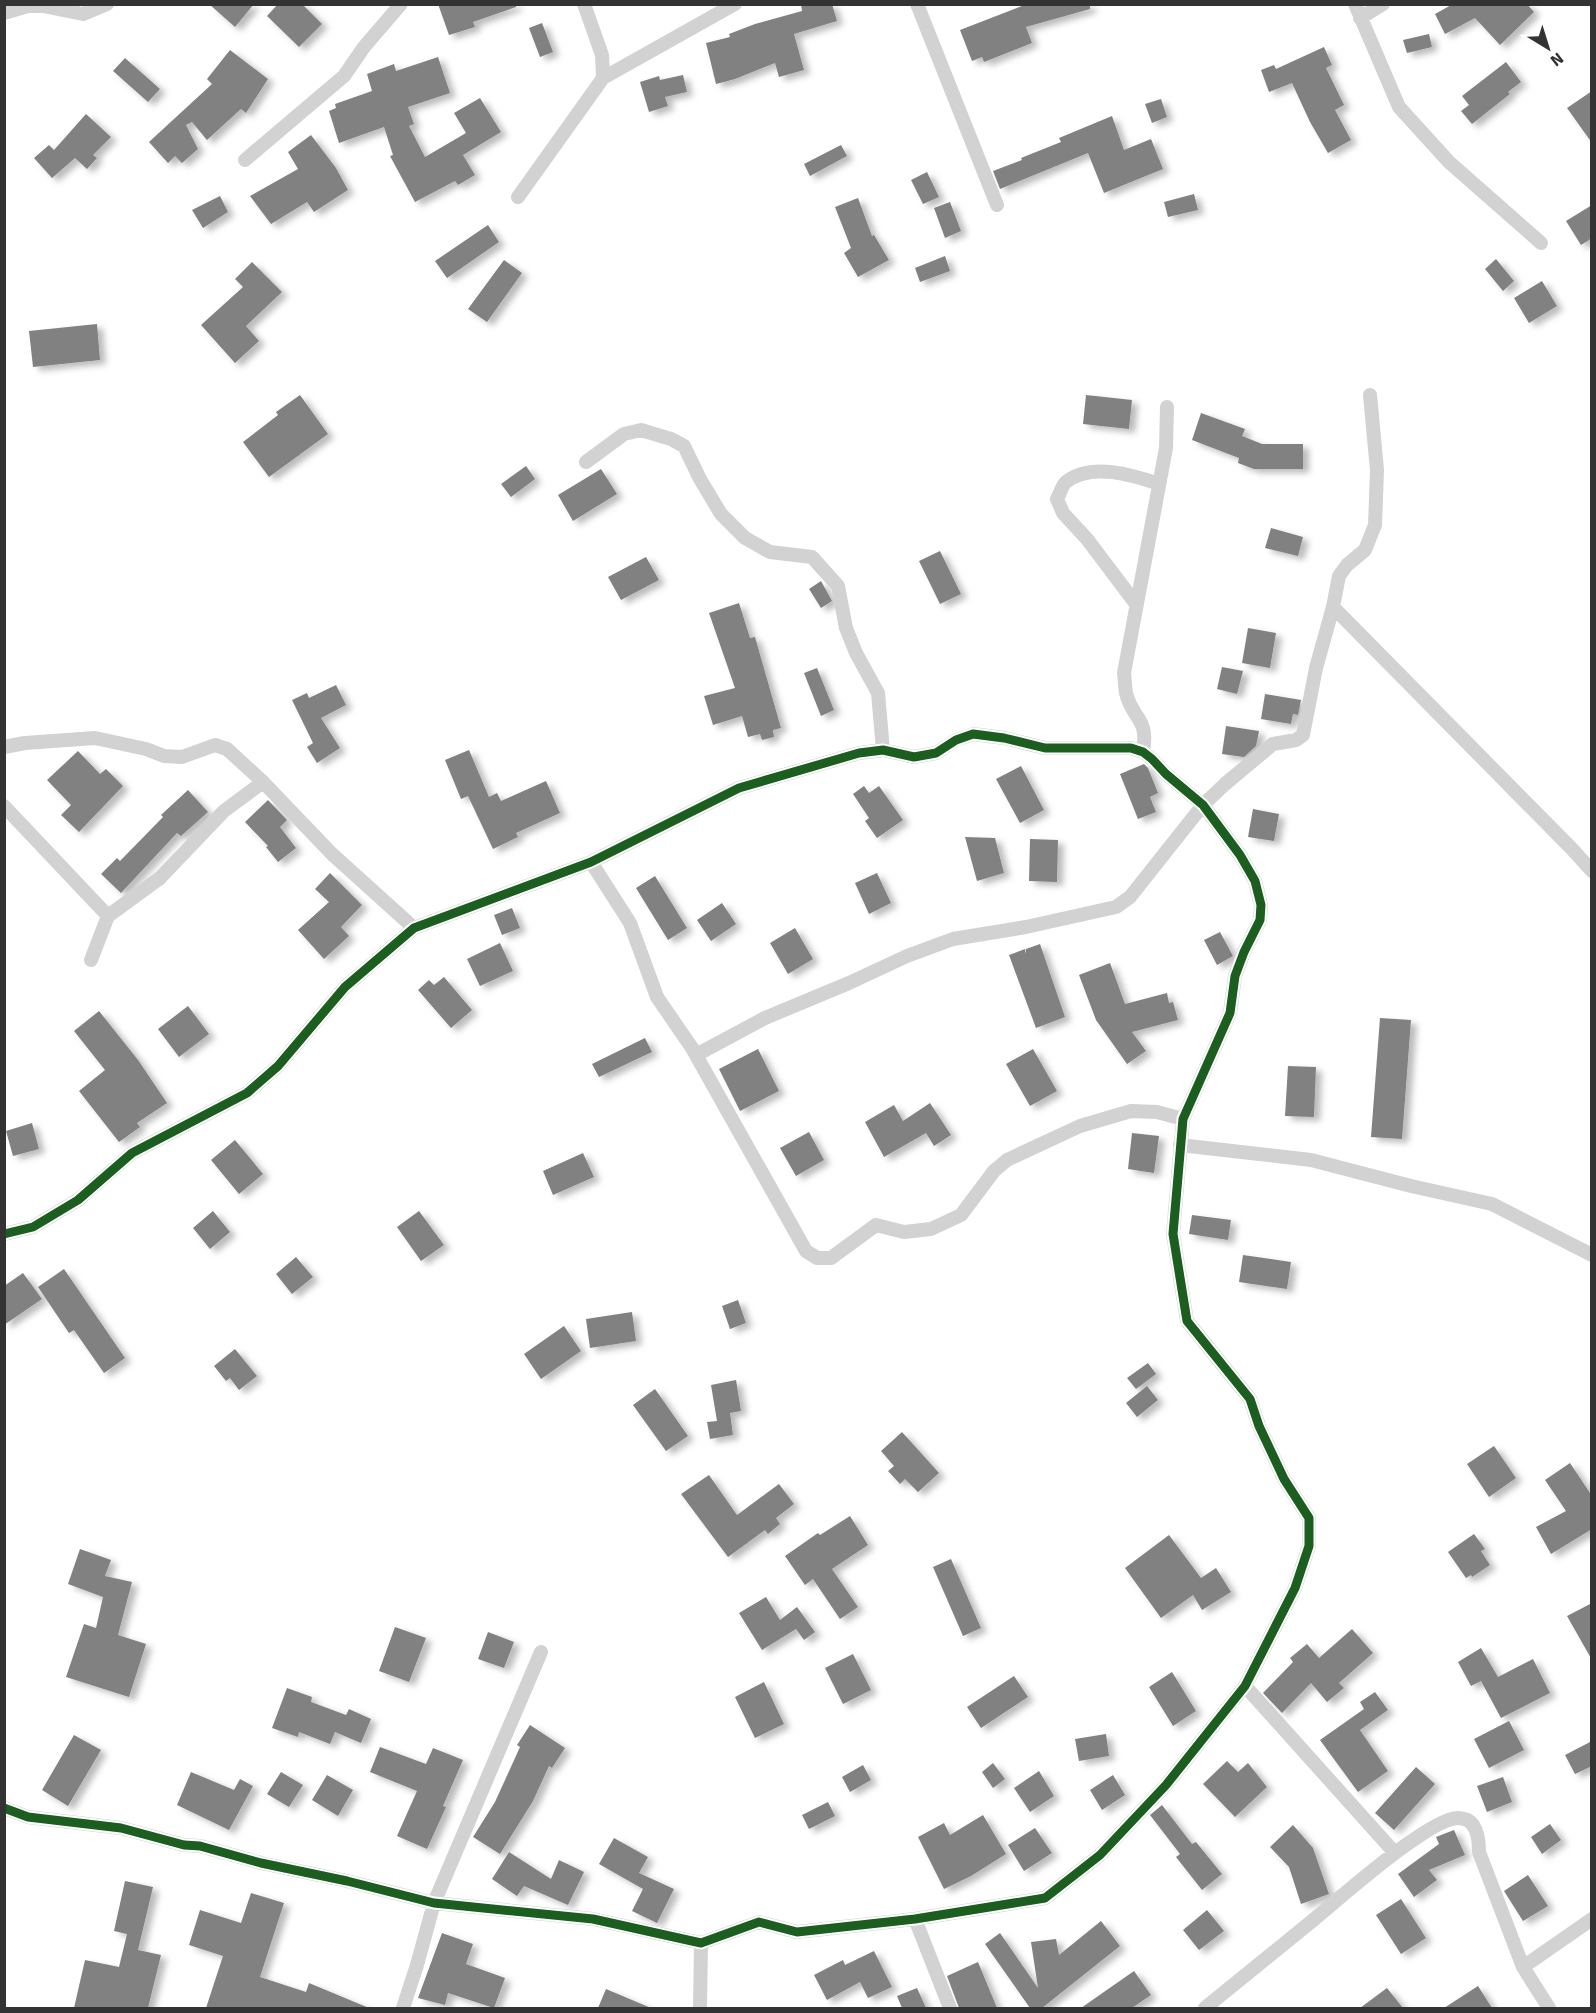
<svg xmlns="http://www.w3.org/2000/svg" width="1596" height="2013" font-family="Signika,sans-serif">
	<defs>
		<filter id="shadow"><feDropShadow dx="6" dy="4" stdDeviation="3" flood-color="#0004"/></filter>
	</defs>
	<rect width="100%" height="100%" fill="#fff"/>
	<path fill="#818181" filter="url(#shadow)" d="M209,4H254L235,27Z
		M278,4H302L322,24L299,47L267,16Z
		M438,4H516V7L473,22L475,27L449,35Z
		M801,4H832L837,21L794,34L804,70L779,77L775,63L735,79L716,84L706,43L730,37L729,34L755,24L802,11Z
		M1027,4H1090V9L1026,27L1032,43L984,62L982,57L972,61L960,30Z
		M1453,4H1527L1534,12L1500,45L1475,18L1445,34L1435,14Z
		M542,23L553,52L540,57L529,28Z
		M1429,34L1432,47L1407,53L1403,40Z
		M1324,47L1332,65L1326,68L1344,105L1335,110L1351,140L1328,153L1310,122L1292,83L1269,92L1261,70L1274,65L1276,69Z
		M230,50L268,79L246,113L241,109L207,140L192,122L186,125L198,149L182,163L175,156L168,163L149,142L212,84L207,79Z
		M438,57L450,93L408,107L414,124L409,126L425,157L466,133L454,113L480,98L501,132L463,155L475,175L458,185L455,181L415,202L390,156L393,155L384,127L339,143L329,111L336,108L335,104L372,91L367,74L394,64L396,71Z
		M125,58L160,89L148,102L113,71Z
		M1506,62L1521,82L1508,92L1510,94L1472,124L1461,111L1469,105L1462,96Z
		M683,75L687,92L665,97L668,106L649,112L640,82L659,76L660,80Z
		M1592,91V143L1567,108Z
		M1161,99L1167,117L1152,123L1145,104Z
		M86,114L111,137L93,155L97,158L87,169L75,158L52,178L34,158L49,145L54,150Z
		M1112,116L1124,150L1151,139L1163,169L1104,193L1088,153L1000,189L993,171L1022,160L1021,158L1061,142L1059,138Z
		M311,135L336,168L348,190L314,212L307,202L271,224L250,196L298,169L288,152Z
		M841,145L847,156L810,176L804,164Z
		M927,172L939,197L923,204L911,180Z
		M1194,194L1198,210L1168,217L1164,202Z
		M220,196L228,212L203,228L192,210Z
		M858,198L872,236L874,235L889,260L858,277L844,253L851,248L835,207Z
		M950,202L961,231L945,238L934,208Z
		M1592,205V238L1581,245L1566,221Z
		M488,225L499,242L447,278L435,261Z
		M945,256L950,271L920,282L915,268Z
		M1496,259L1514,281L1503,291L1485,269Z
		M504,260L522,273L487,322L468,309Z
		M252,262L282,292L246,326L259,341L235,363L201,325L243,287L235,279Z
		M1542,281L1557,306L1529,323L1514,298Z
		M97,324L100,360L33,367L29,331Z
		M300,395L328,434L269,477L243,442L278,415L276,412Z
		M1086,395L1132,400L1129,429L1083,424Z
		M1201,413L1245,429L1242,436L1262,444H1303V469H1254L1238,463L1239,458L1192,440Z
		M526,466L535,479L511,497L501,484Z
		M601,469L617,494L573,521L558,495Z
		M1271,528L1303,537L1298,556L1265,548Z
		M940,551L961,594L940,604L919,561Z
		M646,557L659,580L621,600L608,577Z
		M821,581L832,601L821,608L809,589Z
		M739,603L750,638L755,637L781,728L773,730L774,737L762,740L760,734L748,737L742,716L713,725L704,696L735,688L709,613Z
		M1248,628L1276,633L1270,668L1242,663Z
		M1222,667L1243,671L1237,694L1217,689Z
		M817,668L834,710L821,716L804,673Z
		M336,685L346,705L321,718L340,748L317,763L307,747L313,743L292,700L307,693L309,698Z
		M1265,694L1301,700L1298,715L1293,714L1291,724L1261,719Z
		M1226,726L1259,731L1256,746L1244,757L1222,754Z
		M469,750L489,797L497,793L501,801L546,781L560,813L516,833L518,837L493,849L468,796L461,799L445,760Z
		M78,751L100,774L106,769L123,786L79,832L61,815L71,805L47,780Z
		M1144,764L1148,768L1158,793L1150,797L1156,812L1138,819L1120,774Z
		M1021,766L1044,810L1020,823L996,779Z
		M864,786L869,793L879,786L903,820L877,838L865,821L869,818L853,794Z
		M188,790L208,812L181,836L177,833L121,893L101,874L117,858L120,861L163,817L161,815Z
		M268,800L287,820L280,827L296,848L278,862L266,847L268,846L245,822Z
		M1253,809L1279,814L1274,841L1248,837Z
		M965,837L995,838L1004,873L977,881Z
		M1030,839L1058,840L1057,882L1029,881Z
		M330,873L362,905L341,927L349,936L324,959L298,930L329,902L315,889Z
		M877,873L891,903L869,914L855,883Z
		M655,876L687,928L668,940L636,888Z
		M722,903L736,924L711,941L697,920Z
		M512,908L520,928L502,935L494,915Z
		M795,928L813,959L788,974L770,943Z
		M1220,932L1233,956L1217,965L1204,940Z
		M500,943L513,971L480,986L467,959Z
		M1040,944L1065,1017L1036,1028L1009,955L1025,949L1026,954V949Z
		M1110,963L1125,1004L1167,993L1169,1003L1173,1002L1178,1020L1132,1032L1146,1051L1127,1064L1096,1020L1079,975Z
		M444,977L472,1010L451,1028L418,990L429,980L434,985Z
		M188,1006L209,1034L179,1057L158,1029Z
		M99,1011L138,1060L167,1103L137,1123L140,1127L119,1142L79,1091L105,1070L74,1031Z
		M1380,1018L1411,1020L1402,1139L1371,1137Z
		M645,1038L652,1052L599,1077L592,1064Z
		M758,1049L779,1091L740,1111L719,1069Z
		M1033,1049L1057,1091L1030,1106L1006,1064Z
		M1288,1066L1316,1067L1314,1117L1285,1116Z
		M930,1103L951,1135L934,1146L926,1133L884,1157L865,1122L894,1105L903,1121Z
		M32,1123L39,1149L13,1156L6,1131Z
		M809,1132L824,1160L796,1176L780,1148Z
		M1132,1133L1159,1136L1154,1173L1128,1169Z
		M235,1140L263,1174L239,1194L211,1160Z
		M583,1153L594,1177L553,1195L543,1171Z
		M213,1211L230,1232L210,1249L193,1228Z
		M419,1211L444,1245L421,1261L397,1227Z
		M1192,1215L1231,1220L1228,1240L1189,1234Z
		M1243,1255L1291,1262L1287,1289L1239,1282Z
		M296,1257L313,1277L292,1294L276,1274Z
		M64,1269L125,1358L104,1373L74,1330L69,1333L38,1287Z
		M23,1273L42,1299L4,1325V1286Z
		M738,1300L746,1323L730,1329L722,1306Z
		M632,1312L636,1341L590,1348L586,1319Z
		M564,1326L581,1351L541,1379L524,1354Z
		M235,1349L257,1376L239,1390L230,1378L226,1381L214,1366Z
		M1148,1363L1156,1374L1136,1389L1127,1378Z
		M736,1380L741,1411L730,1413L733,1435L710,1439L707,1422L717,1421L711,1385Z
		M1147,1386L1158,1400L1137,1417L1126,1403Z
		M655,1389L688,1436L666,1451L633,1405Z
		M902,1432L939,1473L918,1492L905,1479L900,1484L888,1471L894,1466L881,1451Z
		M1494,1446L1516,1478L1489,1497L1467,1464Z
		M1570,1463L1592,1496V1529L1551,1554L1536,1527L1566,1511L1545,1480Z
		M709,1475L737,1515L779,1484L794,1504L776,1518L780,1524L768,1534L765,1530L728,1557L681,1494Z
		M850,1516L868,1545L832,1569L858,1607L840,1619L813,1579L805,1585L785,1556L818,1533L820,1535Z
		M1474,1534L1485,1549L1481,1551L1490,1565L1472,1577L1471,1575L1466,1578L1448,1552Z
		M1169,1535L1201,1578L1216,1568L1231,1592L1202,1610L1193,1595L1161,1618L1125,1568Z
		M80,1549L111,1560L105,1576L132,1582L118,1635L146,1644L129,1697L66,1677L84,1624L96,1628L103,1597L68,1584Z
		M951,1559L981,1628L963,1636L933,1567Z
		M766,1597L780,1620L797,1607L815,1632L804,1640L796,1629L762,1650L739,1613Z
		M1592,1603V1660L1567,1616Z
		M395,1627L426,1638L409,1682L379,1671Z
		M1352,1629L1373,1653L1339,1683L1344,1688L1327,1702L1311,1683L1282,1713L1263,1693L1293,1662L1290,1658L1307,1644L1319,1658Z
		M488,1632L514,1642L504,1668L478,1659Z
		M1481,1648L1498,1677L1533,1659L1550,1693L1501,1718L1481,1681L1471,1686L1458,1662Z
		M853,1654L871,1690L843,1704L825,1668Z
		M1172,1672L1196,1711L1173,1726L1149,1687Z
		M1014,1676L1028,1697L981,1728L967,1707Z
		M764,1682L784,1724L755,1738L735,1697Z
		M287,1688L312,1697L311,1702L346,1715L349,1709L371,1719L361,1743L335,1732L330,1744L299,1732L298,1737L272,1728Z
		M1375,1692L1388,1710L1360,1730L1388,1771L1358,1792L1320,1740L1364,1709L1360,1702Z
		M1509,1721L1524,1750L1489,1768L1474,1739Z
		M530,1725L565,1748L552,1768L549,1766L533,1801L500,1854L473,1837L495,1802L520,1747L517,1745Z
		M1106,1734L1109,1756L1079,1761L1075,1739Z
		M74,1735L101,1750L68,1806L42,1790Z
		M1592,1741V1766L1575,1774L1565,1755Z
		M380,1747L426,1764L433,1748L463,1760L443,1806L446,1807L427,1849L397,1836L417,1791L370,1772Z
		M1227,1761L1238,1772L1248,1763L1267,1787L1235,1817L1203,1784Z
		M993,1763L1005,1779L993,1788L982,1772Z
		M863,1765L871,1780L850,1792L842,1777Z
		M1416,1767L1435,1784L1394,1830L1375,1813Z
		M1039,1771L1054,1796L1030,1812L1014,1788Z
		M191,1772L234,1790L240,1779L253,1786L229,1830L177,1805Z
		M281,1772L303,1785L289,1807L267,1794Z
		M327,1775L353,1790L338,1816L312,1800Z
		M1113,1775L1125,1795L1102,1810L1090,1790Z
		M1503,1777L1512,1802L1487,1812L1477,1786Z
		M828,1802L835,1816L809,1829L802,1815Z
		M1162,1805L1192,1844L1196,1842L1222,1874L1202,1890L1176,1857L1180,1854L1150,1815Z
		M983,1815L1006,1854L971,1876L944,1889L918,1837L944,1823L950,1835Z
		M1550,1824L1561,1840L1542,1854L1531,1837Z
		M1293,1825L1313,1848L1329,1894L1301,1904L1289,1867L1270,1847Z
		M1035,1828L1052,1853L1024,1871L1008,1845Z
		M1454,1830L1465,1855L1429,1870L1437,1880L1414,1897L1398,1874L1439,1844L1436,1837Z
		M614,1838L648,1857L639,1873L674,1889L657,1923L632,1911L643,1889L599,1864Z
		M509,1852L551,1879L559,1860L584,1872L568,1905L524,1886L517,1896L492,1879Z
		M1528,1875L1548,1906L1523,1921L1504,1891Z
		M125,1881L153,1887L138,1950L161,1955L148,2008H74L85,1960L119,1967L127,1934L114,1931Z
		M251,1893L284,1903L260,1977L306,1992L309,1983L369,2008H206L223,1956L189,1945L200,1910L241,1923Z
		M1401,1899L1426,1938L1401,1954L1376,1915Z
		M1207,1910L1224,1931L1199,1950L1183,1930Z
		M1101,1921L1120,1946L1042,2008H1030L985,1944L1000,1933L1038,1988L1031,1942L1056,1939L1059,1955Z
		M442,1933L473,1944L466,1964L505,1978L494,2008L448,1993L445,2005L418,1998Z
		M874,1951L892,1987L868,1998L860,1982L827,2000L814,1975L843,1960L845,1965Z
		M978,1962L997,2008H959L947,1976Z
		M1134,1971L1151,1995L1132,2008H1081Z
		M1478,1986L1492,2008H1444Z
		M917,1988L926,2008H902L897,1996Z
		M1387,1988L1403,2008H1360Z
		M606,1989L651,2008H598Z"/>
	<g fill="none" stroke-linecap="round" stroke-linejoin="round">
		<path stroke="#d2d2d2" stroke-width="14" d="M917,4L997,205
			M1355,4L1399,107L1449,162L1541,243
			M4,13L28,6H43L83,14L107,4
			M1360,18L1383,4
			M603,78L735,4
			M245,160L344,76L364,47L401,4
			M518,197L603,78L602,55L584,4
			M586,462L624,434L641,430L671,439L684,446L700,479L721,514L745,538L770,552L812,557L838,586L846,628L856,653L878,693L883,750
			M1136,604L1087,539L1063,513L1057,499C1060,494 1062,485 1066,482C1091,462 1133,475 1159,484
			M1333,607L1572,849L1592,871
			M4,747L25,743L95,738L146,749L164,756L182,757L215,745L227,749L263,782L332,854L414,928
			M1143,752C1149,717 1133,721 1126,693C1125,687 1125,680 1124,673L1166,448L1167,407
			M4,806L108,916
			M591,862L630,923L657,997L692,1048L806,1251L817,1258H831L876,1225L904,1232L931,1229L961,1215L994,1171L1007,1160L1080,1126L1131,1111L1157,1112L1183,1119
			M91,960L108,916L160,878L224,811L263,782
			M696,1055L765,1018L849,983L907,956L953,939L1026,927L1116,907L1130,897L1203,805L1225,784L1273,744L1296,740L1303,735L1316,668L1333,607L1339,576L1347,565L1365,550L1375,525L1377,470L1370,395
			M1180,1145L1311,1160L1411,1186L1492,1204L1592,1255
			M4,1234L33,1227L78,1200L132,1153L247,1093L278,1066L345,987L414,928L591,862L739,788L859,753L883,750L914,757L936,753L956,740L973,734L1004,738L1045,748H1131L1143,752L1152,759L1166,774L1203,805L1240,855L1255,881L1261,905L1260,920L1244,952L1235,976L1230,1013L1183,1119L1173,1234L1187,1321L1250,1399L1259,1426L1284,1479L1309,1518V1546L1295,1588L1245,1686L1166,1785L1100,1855L1045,1898L915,1919L797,1932L759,1922L701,1943L593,1919L434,1903L347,1881L261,1863L200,1846L184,1845L121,1828L28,1817L4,1808
			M1245,1686L1395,1853
			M915,1919L950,2008
			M1523,1967L1592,1919
			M403,2008L417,1965L434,1903L541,1652
			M700,2008L701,1943
			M1205,2008C1241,1979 1276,1950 1312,1921C1338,1900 1429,1818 1458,1818C1477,1818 1479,1838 1479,1852L1523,1967L1549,2008"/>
		<defs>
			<path id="cycleway" d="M4,1234L33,1227L78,1200L132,1153L247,1093L278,1066L345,987L414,928L591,862L739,788L859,753L883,750L914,757L936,753L956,740L973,734L1004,738L1045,748H1131L1143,752L1152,759L1166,774L1203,805L1240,855L1255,881L1261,905L1260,920L1244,952L1235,976L1230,1013L1183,1119L1173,1234L1187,1321L1250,1399L1259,1426L1284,1479L1309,1518V1546L1295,1588L1245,1686L1166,1785L1100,1855L1045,1898L915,1919L797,1932L759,1922L701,1943L593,1919L434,1903L347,1881L261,1863L200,1846L184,1845L121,1828L28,1817L4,1808"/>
		</defs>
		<use href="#cycleway" stroke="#fff" stroke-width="13"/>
		<use href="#cycleway" stroke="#1b5e20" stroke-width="9"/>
	</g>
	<rect width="1596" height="2013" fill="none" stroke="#333333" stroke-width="12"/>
	<g transform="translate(1548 48) rotate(142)" stroke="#ffffff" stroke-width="4.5" paint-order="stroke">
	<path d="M0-4.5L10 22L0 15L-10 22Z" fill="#333333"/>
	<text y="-9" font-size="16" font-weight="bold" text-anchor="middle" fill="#333333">N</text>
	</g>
</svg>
